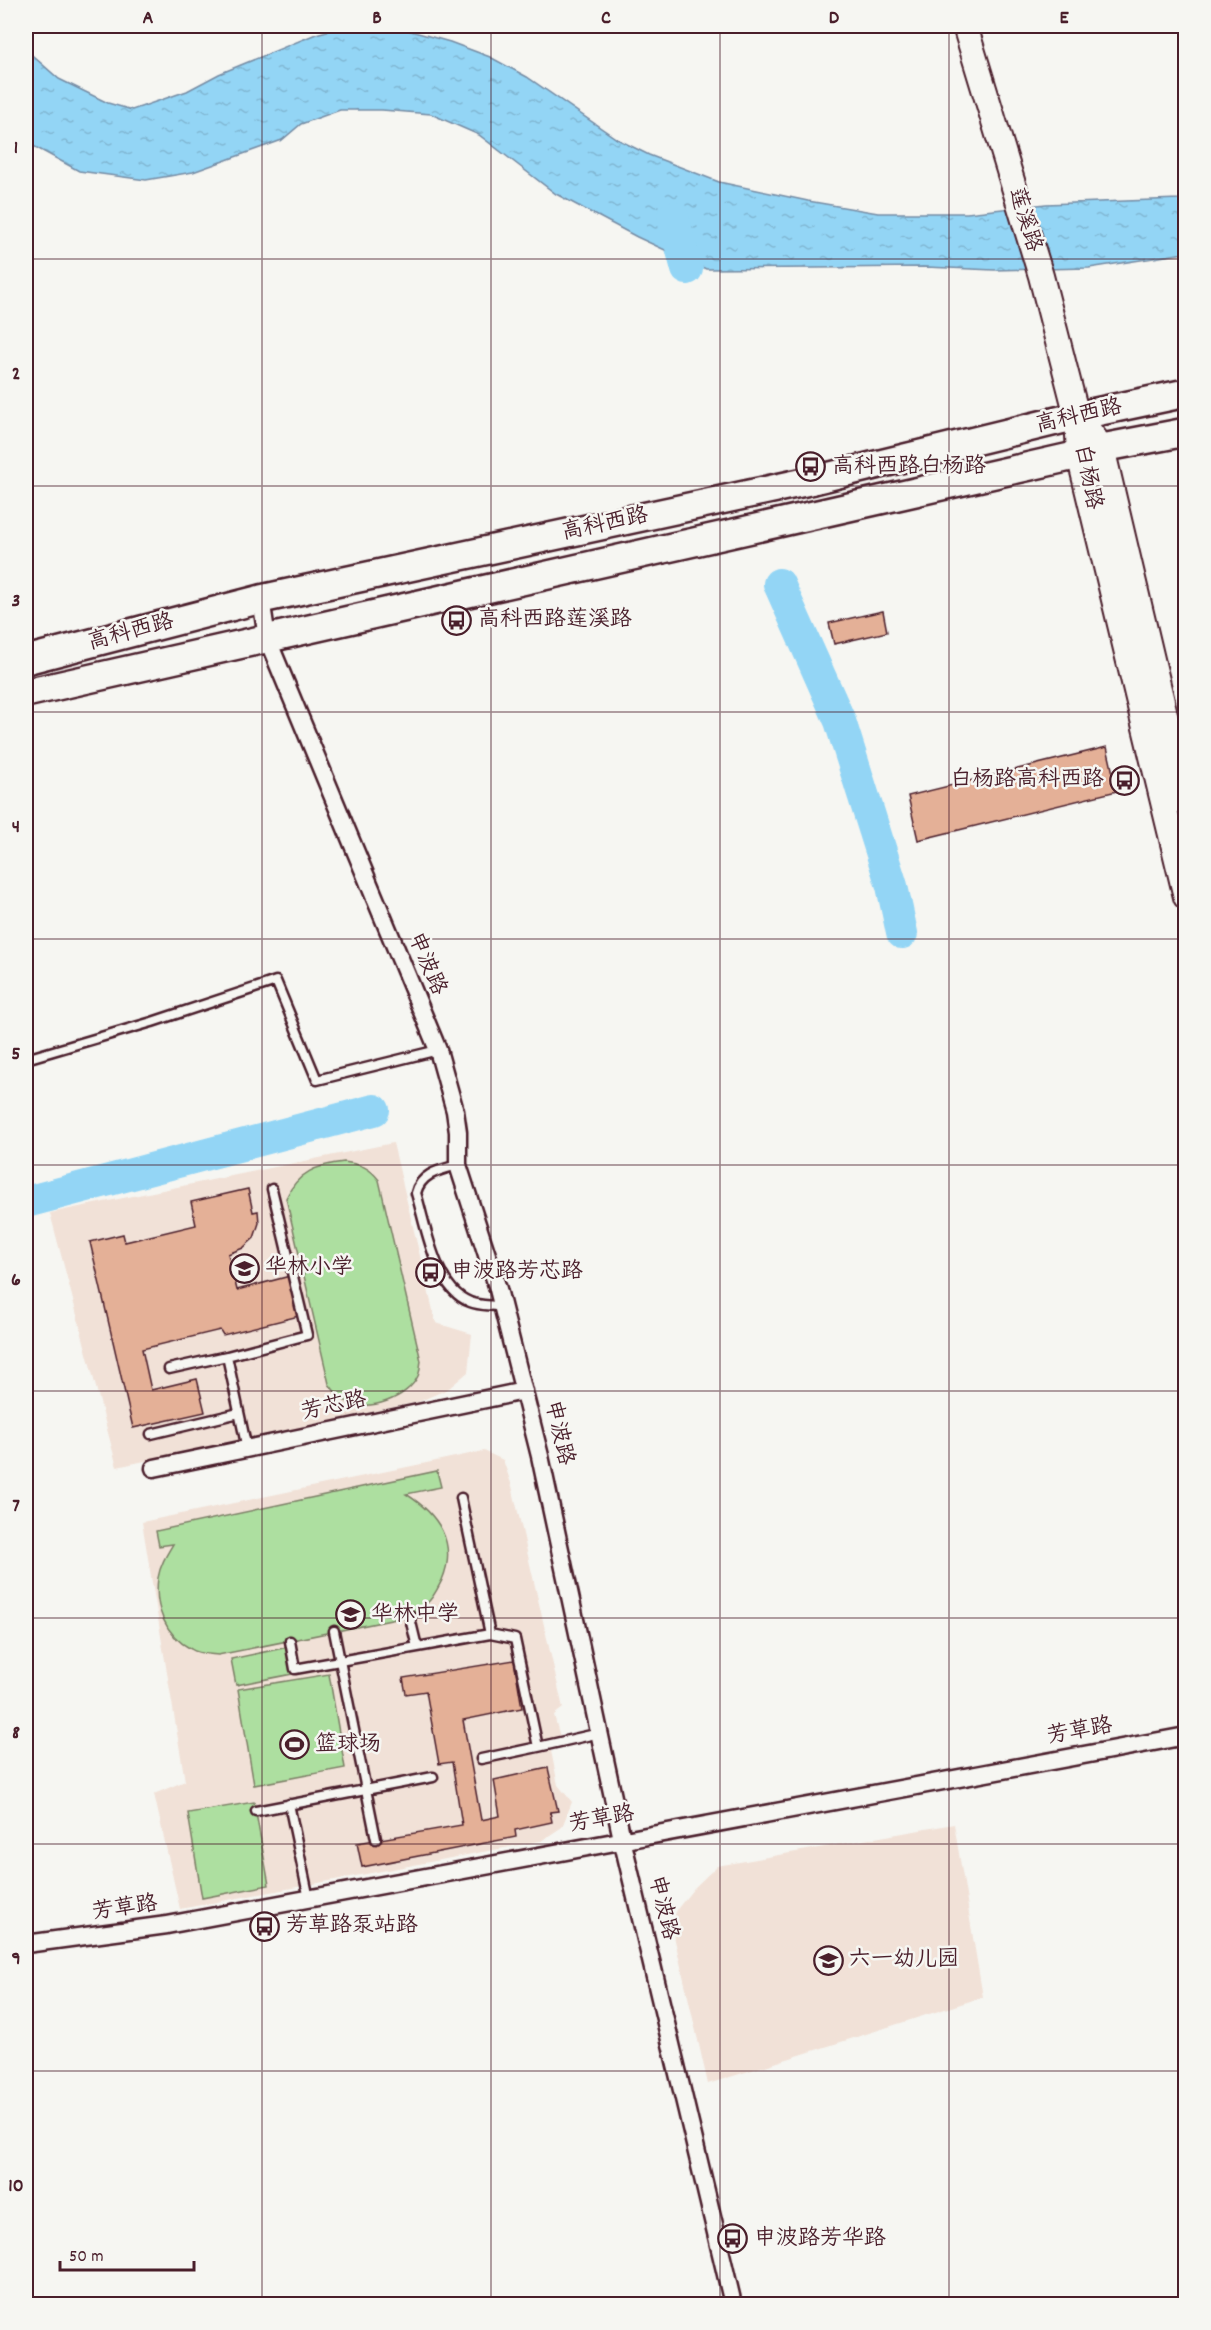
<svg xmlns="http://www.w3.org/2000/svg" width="1211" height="2330" font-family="Dekko,'LXGW WenKai TC',sans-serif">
	<defs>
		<pattern id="water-ripples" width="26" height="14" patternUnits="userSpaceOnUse" patternTransform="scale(1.5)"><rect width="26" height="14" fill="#93d5f5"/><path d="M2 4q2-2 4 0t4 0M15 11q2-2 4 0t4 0" fill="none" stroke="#80b6d2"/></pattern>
	</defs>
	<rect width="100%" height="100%" fill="#f6f6f2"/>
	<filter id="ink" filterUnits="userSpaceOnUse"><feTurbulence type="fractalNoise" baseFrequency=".0167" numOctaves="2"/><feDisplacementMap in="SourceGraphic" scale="12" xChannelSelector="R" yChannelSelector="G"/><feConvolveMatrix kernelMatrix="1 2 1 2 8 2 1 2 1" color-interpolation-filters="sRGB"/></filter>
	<g filter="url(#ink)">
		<path fill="#f1e1d7" d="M393,1143L436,1323L472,1334L468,1372L448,1389L418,1402L117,1467L50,1213Z
			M484,1451L503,1460L512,1486L563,1708L554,1715L561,1741L550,1746L558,1785L572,1802L562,1827L541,1841L180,1909L154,1794L185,1781L142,1522Z
			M954,1824L983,1997L708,2084L671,1923L678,1908L694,1888L717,1866Z"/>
		<path fill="#addfa0" stroke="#7c7f66" stroke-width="1.5" d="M344,1162C360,1164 369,1167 379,1180L421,1361C420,1366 420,1372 418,1376C408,1398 368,1413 346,1401C339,1397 334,1391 329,1384L286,1198C298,1172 317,1165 344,1162Z
			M437,1471L441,1487L406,1494C438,1514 458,1543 442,1580C438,1588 433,1599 426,1604C420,1609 412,1613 406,1617L218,1655C210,1654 198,1654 191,1649C165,1635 154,1607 158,1578C160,1565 167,1554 173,1544L159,1546L156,1531Z
			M288,1647L293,1674L236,1685L231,1659Z
			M329,1674L345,1768L254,1785L238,1689Z
			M254,1802L269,1885L202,1898L188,1813Z"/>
		<path fill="url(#water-ripples)" stroke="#768ca4" stroke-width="1.5" d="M345,26H393L450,42L490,57L527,77L617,139L649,155L719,182L808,201L878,213H967L1046,204L1179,199L1185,197V253L1089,268L994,270L926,267L706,269L637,237L556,194L479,135L431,114L382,110H340L301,124L282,140L193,172L146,180L79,171L26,142V50L59,79L108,103L132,110L187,91L219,74L316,34Z"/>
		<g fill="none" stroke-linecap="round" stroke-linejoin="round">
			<path stroke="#93d5f5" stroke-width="32" d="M673,217L687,269
				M779,584L840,721L892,886L902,933
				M26,1202L374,1110"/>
		</g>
		<path fill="#e4b097" stroke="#4a1f2b" stroke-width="1.5" d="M883,611L887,632L834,644L829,623Z
			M1107,747L1117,791L918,840L908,796Z
			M248,1189L253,1212L258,1211L259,1223L254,1238L243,1248L228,1254L237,1290L290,1276L299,1316L223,1335L220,1330L142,1349L151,1390L197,1379L205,1412L133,1428L90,1242L123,1234L125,1242L196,1225L191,1202Z
			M514,1660L522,1708L463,1720L481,1820L500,1816L494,1780L548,1768L558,1811L550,1812L552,1822L515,1830L516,1837L362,1867L357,1843L462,1825L452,1762L439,1764L426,1691L406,1694L403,1678Z"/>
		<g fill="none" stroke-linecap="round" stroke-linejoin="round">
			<defs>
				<path id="service" d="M26,1059L152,1022L276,981L317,1080L438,1050
					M458,1165C440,1170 421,1173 416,1193C426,1226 435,1289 470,1302C480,1306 492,1305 502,1307
					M227,1356L307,1335L272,1189
					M169,1369L227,1356L247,1449
					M151,1434L239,1413
					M461,1498L490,1634L515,1639L538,1747L600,1733
					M409,1614L417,1647
					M334,1631L376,1839
					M290,1641L295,1669L490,1634
					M481,1759L538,1747
					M289,1804L309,1899
					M256,1811L433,1777"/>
				<path id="minor" d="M261,599L267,638L438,1050L455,1111L458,1132V1165L498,1289L540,1456L622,1839L733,2304
					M154,1468L524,1391
					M26,1944L167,1925L1186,1736"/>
				<path id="secondary" d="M965,26L1041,276L1077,416L1079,455L1186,897
					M1090,432L1102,448L1186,803"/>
				<path id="primary" d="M26,660L261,599L814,480L1077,416L1186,393
					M26,693L1079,455L1102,448L1186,432"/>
			</defs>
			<use href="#service" stroke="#4a1f2b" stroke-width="13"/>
			<use href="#minor" stroke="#4a1f2b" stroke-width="21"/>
			<use href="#secondary" stroke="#4a1f2b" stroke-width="28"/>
			<use href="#primary" stroke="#4a1f2b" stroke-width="32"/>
			<use href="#service" stroke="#f6f6f2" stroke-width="8"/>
			<use href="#minor" stroke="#f6f6f2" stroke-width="16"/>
			<use href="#secondary" stroke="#f6f6f2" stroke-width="24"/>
			<use href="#primary" stroke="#f6f6f2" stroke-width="27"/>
		</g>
	</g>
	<path fill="none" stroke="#4a1f2b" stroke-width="1.5" stroke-opacity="0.55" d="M262,26V2304M491,26V2304M720,26V2304M949,26V2304M26,259H1186M26,486H1186M26,712H1186M26,939H1186M26,1165H1186M26,1391H1186M26,1618H1186M26,1844H1186M26,2071H1186"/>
	<defs>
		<symbol id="bus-ring" viewBox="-11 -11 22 22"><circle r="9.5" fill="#f6f6f2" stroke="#4a1f2b" stroke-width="1.5"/><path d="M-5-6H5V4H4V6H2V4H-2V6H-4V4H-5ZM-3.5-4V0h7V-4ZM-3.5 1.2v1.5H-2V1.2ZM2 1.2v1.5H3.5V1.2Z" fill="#4a1f2b"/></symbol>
		<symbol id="school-ring" viewBox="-11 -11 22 22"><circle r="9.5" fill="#f6f6f2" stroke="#4a1f2b" stroke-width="1.5"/><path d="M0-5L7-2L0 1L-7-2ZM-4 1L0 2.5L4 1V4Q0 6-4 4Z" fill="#4a1f2b"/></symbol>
		<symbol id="stadium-ring" viewBox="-11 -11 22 22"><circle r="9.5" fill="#f6f6f2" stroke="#4a1f2b" stroke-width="1.5"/><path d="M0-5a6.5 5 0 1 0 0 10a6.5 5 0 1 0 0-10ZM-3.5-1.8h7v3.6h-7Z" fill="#4a1f2b"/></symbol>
	</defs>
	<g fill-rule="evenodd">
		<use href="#bus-ring" x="794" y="450" width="33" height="33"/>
		<use href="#bus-ring" x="440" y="604" width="33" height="33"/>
		<use href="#bus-ring" x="1108" y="764" width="33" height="33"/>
		<use href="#school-ring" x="228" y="1252" width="33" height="33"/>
		<use href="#bus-ring" x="414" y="1256" width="33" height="33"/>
		<use href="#school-ring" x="334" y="1598" width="33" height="33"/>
		<use href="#stadium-ring" x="278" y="1728" width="33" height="33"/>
		<use href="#bus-ring" x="248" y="1910" width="33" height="33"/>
		<use href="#school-ring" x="812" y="1944" width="33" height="33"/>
		<use href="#bus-ring" x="716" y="2222" width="33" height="33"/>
	</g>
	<g text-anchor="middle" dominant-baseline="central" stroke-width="5" stroke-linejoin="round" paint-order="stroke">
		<g font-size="22" fill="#4a1f2b" stroke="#f6f6f2">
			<text transform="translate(1024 220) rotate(73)">莲溪路</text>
			<text transform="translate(1079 417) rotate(-13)">高科西路</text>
			<text transform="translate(1087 477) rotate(79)">白杨路</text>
			<text transform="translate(605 525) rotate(-12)">高科西路</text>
			<text transform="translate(131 633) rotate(-15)">高科西路</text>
			<text transform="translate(426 964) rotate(67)">申波路</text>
			<text transform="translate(334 1407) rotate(-12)">芳芯路</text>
			<text transform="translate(558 1433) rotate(77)">申波路</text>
			<text transform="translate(1080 1732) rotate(-10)">芳草路</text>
			<text transform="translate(602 1820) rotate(-10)">芳草路</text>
			<text transform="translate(662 1908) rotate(76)">申波路</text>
			<text transform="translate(125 1909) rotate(-8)">芳草路</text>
		</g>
		<g font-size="22" fill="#4a1f2b" stroke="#f6f6f2" text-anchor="start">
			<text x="832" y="467">高科西路白杨路</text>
			<text x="478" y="620">高科西路莲溪路</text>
			<text x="1104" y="780" text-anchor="end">白杨路高科西路</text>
			<text x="265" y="1268">华林小学</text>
			<text x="451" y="1272">申波路芳芯路</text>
			<text x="371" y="1615">华林中学</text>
			<text x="315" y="1745">篮球场</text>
			<text x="286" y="1926">芳草路泵站路</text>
			<text x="849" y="1960">六一幼儿园</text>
			<text x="754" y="2239">申波路芳华路</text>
		</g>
	</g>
	<rect width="1211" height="2330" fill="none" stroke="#f6f6f2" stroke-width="66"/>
	<path d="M60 2261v9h134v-9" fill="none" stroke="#4a1f2b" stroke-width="3"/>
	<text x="69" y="2261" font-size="18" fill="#4a1f2b" stroke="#f6f6f2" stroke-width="4.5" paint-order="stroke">50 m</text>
	<rect x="33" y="33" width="1145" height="2264" fill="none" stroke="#4a1f2b" stroke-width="2"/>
	<g font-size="20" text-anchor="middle" font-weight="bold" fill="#4a1f2b">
		<text x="148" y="23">A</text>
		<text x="377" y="23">B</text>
		<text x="606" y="23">C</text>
		<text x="834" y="23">D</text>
		<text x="1064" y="23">E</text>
		<text x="16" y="153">1</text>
		<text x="16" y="379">2</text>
		<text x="16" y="606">3</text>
		<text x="16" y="832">4</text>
		<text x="16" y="1059">5</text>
		<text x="16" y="1285">6</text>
		<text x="16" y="1511">7</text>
		<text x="16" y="1738">8</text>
		<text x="16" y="1964">9</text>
		<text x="16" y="2191">10</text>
	</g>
</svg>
